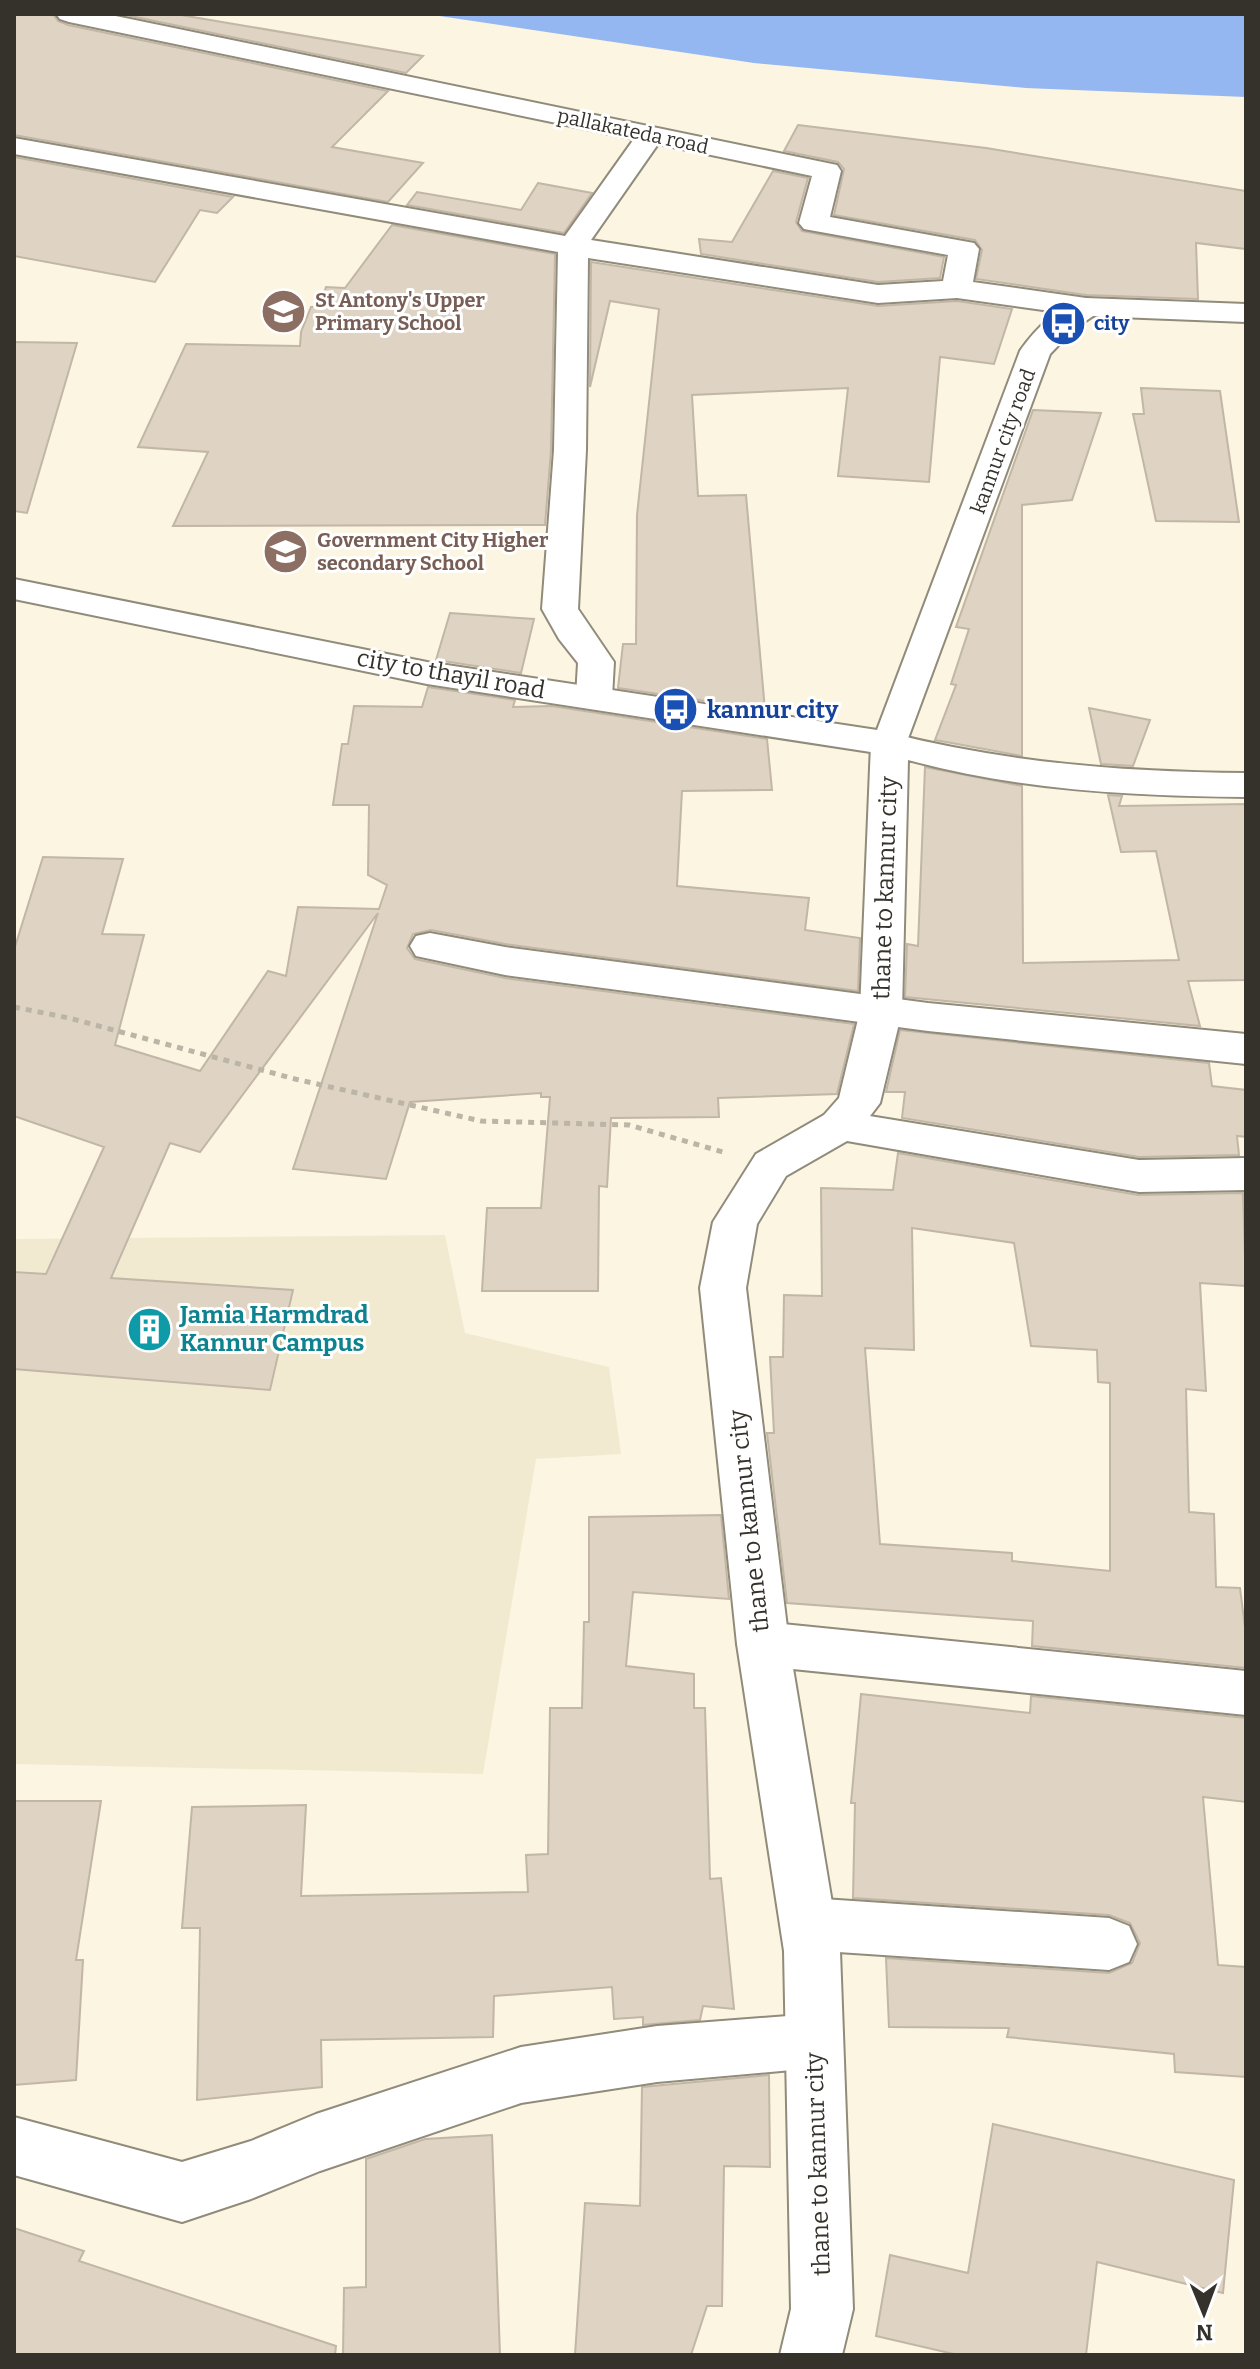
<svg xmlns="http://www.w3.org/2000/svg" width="1260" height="2369" font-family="Bitter,serif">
	<rect width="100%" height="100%" fill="#fbf5e2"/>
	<path fill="#f2ead0" d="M445,1235L465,1333L609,1367L621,1454L536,1459L483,1774L14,1764V1239Z"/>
	<path fill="#94b6f1" d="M426,14H1246V97L1026,88L754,63Z"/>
	<path fill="#dfd3c3" stroke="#c2b6a6" stroke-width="2" fill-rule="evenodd" d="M14,14H53L58,21L68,25L388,91L332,147L423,163L388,202L14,135Z
		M121,14H175L423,56L406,73Z
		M798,125L986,148L1246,191V249L1196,243L1198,299L1086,295L976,279L982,250L975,240L834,215L844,169L838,162L784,151Z
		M14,157L233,197L217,213L200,210L155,282L14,256Z
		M773,171L808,178L796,222L802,231L944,257L940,278L878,282L701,254L699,239L732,242Z
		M538,183L592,193L564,233L407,205L417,192L521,210Z
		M392,225L555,254L551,450L545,525L173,526L208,452L138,447L186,344L300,346L301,332L311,307H319L326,287L345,288Z
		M591,262L878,306L957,301L1012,309L994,364L940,357L929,482L838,476L848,388L692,395L698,496L746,495L765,710L618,688L623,644H636L637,515L659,309L610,301L590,387Z
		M14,342L77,343L27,513L14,511Z
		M1141,388L1220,391L1239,522L1156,521L1133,414H1144Z
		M1033,410L1101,413L1072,500L1022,505V756L935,740L956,685L951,684L969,629L956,627Z
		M450,613L534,619L521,673L436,660Z
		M428,687L515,700L513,707L552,706L767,739L772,790L682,791L677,886L809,898L805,930L860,938L858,991L505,944L431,930L413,934L407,948L415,959L505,978L854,1024L837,1094L718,1098L719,1117L611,1118L607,1187L599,1186L598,1291H482L487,1208H541L550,1097H541V1093L410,1102L386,1179L293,1169L378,913L200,1152L170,1143L111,1278L293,1290L270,1390L14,1369V1272L46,1274L104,1147L14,1116V950L43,857L123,859L102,934L144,935L115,1045L200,1071L268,971L286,976L298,907L379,909L387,885L368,875L369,805H333L342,744H348L354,706L422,707Z
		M1089,708L1150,720L1133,766L1101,764Z
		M925,767L1022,786L1023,963L1179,960L1156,851L1121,852L1108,795L1122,796L1119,806L1246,804V980L1188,981L1200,1026L905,997L907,944L918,946Z
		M900,1030L1209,1063L1212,1086L1246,1090V1137L1237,1136L1239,1155L1139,1157L902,1118L905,1092H886Z
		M898,1153L1138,1195L1243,1193L1246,1286L1200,1283L1206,1391L1186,1389L1189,1512L1214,1514L1216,1587L1240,1588L1246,1635V1668L1032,1646L1033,1621L787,1603L767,1433H774L770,1357H783L784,1295L822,1296L821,1188L893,1190ZM912,1228L1014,1243L1031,1346L1097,1350L1098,1382L1110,1383V1571L1012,1561V1553L880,1544L865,1348L914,1350Z
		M721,1515L729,1599L633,1592L626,1666L694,1674V1708H705L710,1879L721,1878L734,2009L703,2006L700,2020L643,2025V2017L614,2019L612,1987L494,1996L493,2037L321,2040L322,2087L197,2100L200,1928H182L192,1807L306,1805L301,1896L528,1892L526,1855L548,1854L550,1708H582L584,1622H589V1517Z
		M861,1694L1030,1713L1031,1696L1246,1718V1802L1203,1797L1218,1965L1246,1967V2077L1175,2072L1174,2054L1007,2037L1009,2028L889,2027L886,1958L1109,1973L1132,1963L1140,1943L1130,1923L1109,1915L853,1898L855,1803H851Z
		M14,1801H101L76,1960H83L76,2080L14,2085Z
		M769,2075L770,2167L724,2166L722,2306H707L691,2355H575L585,2203L640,2206L642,2087Z
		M993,2124L1234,2180L1223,2293L1097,2262L1086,2355H958L876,2336L890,2255L968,2273Z
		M492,2135L500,2355H343L344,2288L366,2287V2159L425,2139Z
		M14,2228L84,2251L79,2261L336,2346L335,2355H14Z"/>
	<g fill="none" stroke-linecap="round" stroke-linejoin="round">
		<defs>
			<path id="minor" d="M56,14H106L837,165L841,171L830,217L974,243L979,249L973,282L1086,298L1097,301L1101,307L1097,313L1086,316L957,298L878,303L588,258L586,450L578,609L614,662L612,697L607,705L594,708L581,705L576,697L578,663L559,639L542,609L554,450L558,252L14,154V138L565,236L634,139L69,22L60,19ZM658,144L812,176L799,223L804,229L948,255L943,281L878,285L591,240Z
				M430,933L505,947L928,1003L1246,1034V1064L928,1031L505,975L416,956L410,946L416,936Z
				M839,1111L1139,1160L1246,1158V1190L1139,1192L824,1137L817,1126L824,1115Z
				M763,1622L1246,1671V1715L763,1666L745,1659L737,1644L745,1629Z
				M808,1898L1109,1918L1129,1926L1137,1944L1129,1962L1109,1970L808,1950L788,1942L780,1924L788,1906Z
				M814,2014L834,2022L843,2041L834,2060L814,2068L657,2082L521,2103L320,2171L251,2199L182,2222L14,2175V2117L182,2162L251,2141L316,2114L521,2047L657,2026Z"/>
			<path id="tertiary" d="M890,733C1008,763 1125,772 1246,773V797C1132,796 1019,790 908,760L902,1011L880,1103L854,1137L786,1176L757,1224L746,1288L789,1644L840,1951L853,2309L842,2355H780L791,2309L784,1951L737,1644L700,1288L713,1222L756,1154L824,1115L839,1098L860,1011L871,744L877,736Z"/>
			<path id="secondary" d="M1086,298L1246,304V322L1093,316L1074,329L1050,354L903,752L890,755L427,684L14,599V579L427,662L877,730L1020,351C1035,329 1060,304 1086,298Z"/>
		</defs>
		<use href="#minor" stroke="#908b7a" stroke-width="4"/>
		<use href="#tertiary" stroke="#908b7a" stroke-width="4"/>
		<use href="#secondary" stroke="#908b7a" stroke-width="4"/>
		<path stroke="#bab5a6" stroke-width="5" stroke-dasharray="6 6" stroke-linecap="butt" d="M14,1007L69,1018L295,1079L481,1121L629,1125L723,1152"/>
		<use href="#minor" fill="#fff" fill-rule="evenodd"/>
		<use href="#tertiary" fill="#fff" fill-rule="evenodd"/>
		<use href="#secondary" fill="#fff" fill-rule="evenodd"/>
	</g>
	<defs>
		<symbol id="school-disc" viewBox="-11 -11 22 22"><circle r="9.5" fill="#8d6e63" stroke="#fff"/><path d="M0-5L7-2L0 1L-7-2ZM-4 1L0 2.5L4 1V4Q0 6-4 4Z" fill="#fff"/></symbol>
		<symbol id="bus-disc" viewBox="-11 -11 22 22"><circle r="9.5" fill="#1a4fb4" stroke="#fff"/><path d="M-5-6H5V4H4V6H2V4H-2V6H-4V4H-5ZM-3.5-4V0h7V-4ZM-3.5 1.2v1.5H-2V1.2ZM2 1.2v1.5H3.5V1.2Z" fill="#fff"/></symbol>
		<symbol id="building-disc" viewBox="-11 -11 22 22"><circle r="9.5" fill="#0f9aa8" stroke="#fff"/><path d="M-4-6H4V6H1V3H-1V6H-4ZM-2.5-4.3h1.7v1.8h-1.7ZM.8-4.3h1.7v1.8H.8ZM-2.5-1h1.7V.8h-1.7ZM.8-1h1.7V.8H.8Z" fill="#fff"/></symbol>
	</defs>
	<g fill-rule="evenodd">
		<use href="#school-disc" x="258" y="286" width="51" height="51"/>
		<use href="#bus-disc" x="1038" y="298" width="51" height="51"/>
		<use href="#school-disc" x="260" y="526" width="51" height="51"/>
		<use href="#bus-disc" x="650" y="684" width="51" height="51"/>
		<use href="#building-disc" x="124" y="1304" width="51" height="51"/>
	</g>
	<g text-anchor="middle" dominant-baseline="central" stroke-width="6" stroke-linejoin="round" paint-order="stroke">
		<g font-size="20" fill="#34322b" stroke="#fff">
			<text transform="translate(633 131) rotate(12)">pallakateda road</text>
			<text transform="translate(1003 441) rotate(-70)">kannur city road</text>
		</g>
		<g font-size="20" font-weight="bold" fill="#785e54" stroke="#fff" text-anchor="start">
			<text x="315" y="300">St Antony's Upper<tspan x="315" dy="23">Primary School</tspan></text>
			<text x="317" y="540">Government City Higher<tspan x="317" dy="23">secondary School</tspan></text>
		</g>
		<g font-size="20" font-weight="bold" fill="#164399" stroke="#fff" text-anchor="start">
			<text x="1094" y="323">city</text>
		</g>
		<g font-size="24" fill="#34322b" stroke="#fff">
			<text transform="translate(451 674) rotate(10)">city to thayil road</text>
			<text transform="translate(885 888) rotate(-88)">thane to kannur city</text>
			<text transform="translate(749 1521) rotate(-96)">thane to kannur city</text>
			<text transform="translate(818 2164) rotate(-92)">thane to kannur city</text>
		</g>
		<g font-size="24" font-weight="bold" fill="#164399" stroke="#fff" text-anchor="start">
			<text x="707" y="710">kannur city</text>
		</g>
		<g font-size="24" font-weight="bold" fill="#0d838f" stroke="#fff" text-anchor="start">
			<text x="180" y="1315">Jamia Harmdrad<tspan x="180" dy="28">Kannur Campus</tspan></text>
		</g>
	</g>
	<rect width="1260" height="2369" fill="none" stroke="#34322b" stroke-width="32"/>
	<g transform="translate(1204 2313) rotate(179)" stroke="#ffffff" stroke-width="6" paint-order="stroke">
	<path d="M0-6L14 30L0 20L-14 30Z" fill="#34322b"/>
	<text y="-12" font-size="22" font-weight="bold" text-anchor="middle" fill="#34322b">N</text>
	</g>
</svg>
